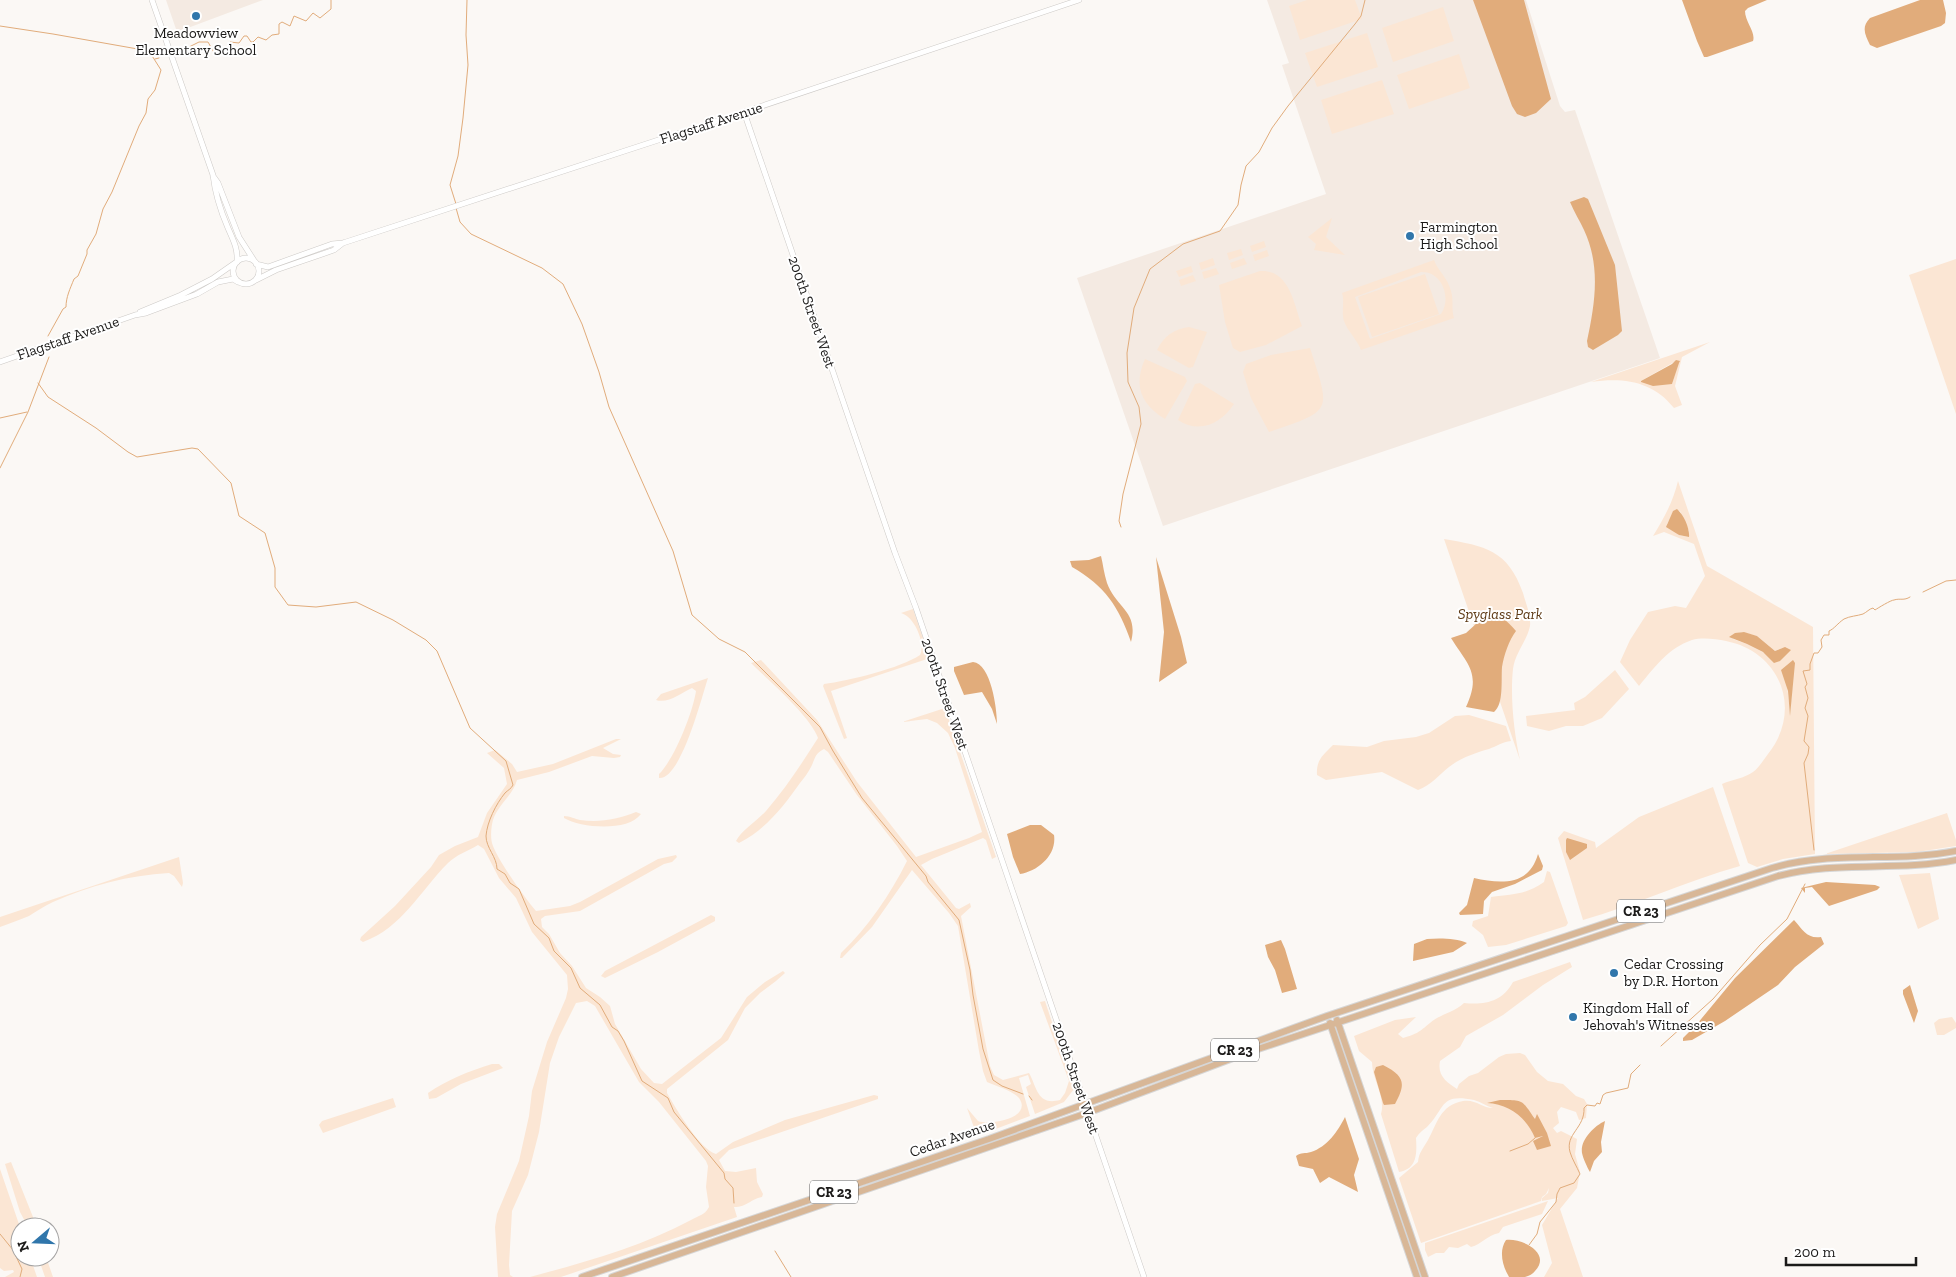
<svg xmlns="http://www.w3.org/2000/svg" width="1956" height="1277" font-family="'Zilla Slab',serif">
	<rect width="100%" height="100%" fill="#fbf8f5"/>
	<path fill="#f4eae2" d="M166,0H263L177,32Z
		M1267,0H1526L1560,106L1565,112L1575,110L1660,358L1163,526L1077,278L1326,194L1282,65L1289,63Z"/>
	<path fill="#fbe6d4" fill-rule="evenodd" d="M1307,0H1355L1362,19L1300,40L1289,6Z
		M1443,7L1454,41L1393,62L1382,28Z
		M1367,33L1378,67L1317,87L1305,53Z
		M1459,54L1470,88L1409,109L1397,75Z
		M1382,80L1394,114L1332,134L1321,100Z
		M1332,218L1326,237L1345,255L1314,250L1316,244L1308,237Z
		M1264,241L1266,247L1252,252L1250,246Z
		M1241,249L1243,255L1229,260L1227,253Z
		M1267,250L1269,256L1255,261L1253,255Z
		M1213,258L1215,265L1201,270L1199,263Z
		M1244,258L1247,264L1232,269L1230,263Z
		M1956,259V414L1909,275Z
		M1434,260C1438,271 1448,278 1451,291C1454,300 1451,309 1454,318L1361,350C1357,339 1348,332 1344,321C1341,311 1345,302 1342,293ZM1421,272C1442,271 1452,298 1441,314L1370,339L1355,297Z
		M1191,266L1193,272L1179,277L1176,271Z
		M1216,268L1219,274L1204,279L1202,272Z
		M1260,271C1290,269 1294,305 1302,326L1266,345L1240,352L1233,348L1225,322L1219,285Z
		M1425,274L1439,314L1372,337L1358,297Z
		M1193,275L1196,281L1181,286L1179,280Z
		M1189,327L1207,332L1193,367L1189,368L1157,350C1164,336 1174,329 1189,327Z
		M1710,342L1682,357L1675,386L1682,405L1674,408C1653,381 1623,377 1591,382ZM1674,362L1678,364L1672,384L1641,381Z
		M1310,348C1331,413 1333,410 1269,432L1251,398L1243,372L1246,364L1271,355Z
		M1145,359L1185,377L1187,381L1165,419C1141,404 1133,386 1145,359Z
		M1200,383L1234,404C1221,424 1199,434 1178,420L1195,384Z
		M1678,481L1707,566L1813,627L1815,854L1783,859L1757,867L1748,863L1722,784C1731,780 1745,778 1753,772C1759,768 1764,759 1768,754C1803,710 1781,652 1726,641C1716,639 1702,637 1692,640C1668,648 1654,668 1639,686L1620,662L1630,640L1648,612L1675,606L1686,608L1705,576L1694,544L1664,532L1653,536C1664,518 1673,502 1678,481ZM1680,511L1689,531V537L1679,535L1667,524L1673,512ZM1742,632L1757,636L1775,651L1782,648L1786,654L1780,661L1747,644L1733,639L1732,635ZM1793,679L1790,713L1787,684Z
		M1444,539C1485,546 1508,550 1523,593C1526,604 1531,615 1530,626C1527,641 1515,653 1513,669C1510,697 1514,733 1520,760Z
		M913,609L930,658L831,691L847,738L844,739L823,686L824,684C848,681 901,668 920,655C926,643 914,616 901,613Z
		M761,660L817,720L857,782L916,857L969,838L982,832L955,748L948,733L937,723L927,719L902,722L945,708L996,857L992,859L986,840L983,838L932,859L921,865L956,908L959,909L970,903L971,907L961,916L990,1066L994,1075L1003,1080L1029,1073C1037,1087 1037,1106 1060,1100L1065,1093L1069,1081L1040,1002L1045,1001L1074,1089L1064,1102L1035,1114L1026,1087L1031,1084L1028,1075L1019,1078L1030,1116L977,1136L967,1108L978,1121C990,1126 1033,1118 1019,1098C1015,1092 994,1085 987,1082L983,1071L979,1051L958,926L949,913L912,870L872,927L842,958H840L841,953C868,927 890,895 907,861L897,846L857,795L828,752L824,749C815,753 815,759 811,767C808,773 804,778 800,783C783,807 765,830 739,843L736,841C741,831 758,820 766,811C786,788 802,763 818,738C811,717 768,680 751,663Z
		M1615,670L1629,689L1602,718L1583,726H1566L1549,731L1527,726L1526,716L1575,710L1574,703L1585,697Z
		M708,678C702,696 681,780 659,778V774C674,760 693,712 696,691L692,688C681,693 668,704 656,700L661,694Z
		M1469,715L1506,726L1511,741C1502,742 1497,746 1489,749C1475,753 1460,758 1449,767C1439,775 1431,785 1418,790L1382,772L1326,780L1317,775C1316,760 1323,755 1333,745L1367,747L1384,741L1416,737L1429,733L1455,716Z
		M616,739H621L603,748L613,754L621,755L620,757L614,758L592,756L549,772L517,780C513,795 498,805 493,820C491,827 490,839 493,846C499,862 525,898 536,911L570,906L580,902L658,859L676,855L677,857L672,862L664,864L580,911L545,916L541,919L542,927L549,934L560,953L572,966L586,988L600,997L610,1006L615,1024L641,1069L654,1083L662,1084L721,1038L747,997L765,982L783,971L785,973L776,981L760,993L745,1008L728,1040L667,1089V1093C675,1107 700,1150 716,1154L733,1142L785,1120L874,1095L878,1096V1099L729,1150L719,1160L725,1171L736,1172L756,1168L757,1182L763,1194L762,1197C750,1199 748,1207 734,1207L737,1217L561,1277H530C585,1262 641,1247 691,1220C699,1215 704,1216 709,1207L706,1187L708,1166L706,1161L659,1102L639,1082L595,1006L587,1001L576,1003L559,1037L550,1063L539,1132L528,1175L512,1211L509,1265L510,1275L513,1277H498L495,1227L497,1214L519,1161L529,1116L532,1091L547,1042L566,998L568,989L567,975L532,932L516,898L499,878L484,849L478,845C468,851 456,855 448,863C420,891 402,928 363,942L360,940L361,937L395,906L431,867L439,855L455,846L478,837L487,813L507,784L504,768L487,753L495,750L512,764L517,772L553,764Z
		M1713,787L1740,866C1686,881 1636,905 1583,920L1558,838L1564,831L1595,842L1596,848L1639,817Z
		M636,812L641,814C628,832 581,828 564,818V816C570,816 575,819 580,820C600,823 618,819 636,812Z
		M1947,813L1956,840V846L1917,852L1825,854Z
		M179,857L183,883L182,887L174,876L169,873C129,875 89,886 53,902C44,906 37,911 29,916C20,920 10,923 0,927V917Z
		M1547,871L1550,872L1568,923L1566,926L1506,945L1488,947L1483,935L1472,926L1473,921L1488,916L1491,897C1513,894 1525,895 1544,882Z
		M1930,873L1939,919L1918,929L1899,875Z
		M711,915L715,917V921L658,952L605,978L601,976L605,971Z
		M1570,962L1572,967L1543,985L1503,1015L1466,1036L1460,1047L1440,1061C1437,1076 1447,1082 1457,1089L1459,1084L1469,1076L1478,1073L1499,1057L1506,1054L1520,1053L1525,1055L1537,1072L1548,1081L1563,1084L1576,1096L1584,1099L1587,1104L1586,1118L1579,1120L1576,1112L1561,1107L1557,1112L1559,1123L1553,1128L1557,1133L1561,1131L1577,1139L1575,1154L1580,1172L1577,1188L1560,1209L1583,1277H1544L1552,1263L1542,1225L1558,1198L1542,1201V1198L1548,1193L1549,1188L1546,1194L1542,1197L1541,1201L1421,1243L1399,1178L1418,1162C1419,1152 1423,1149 1428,1140C1437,1124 1440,1105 1463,1101C1476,1099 1482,1108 1493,1108C1486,1106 1481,1102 1474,1100C1439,1093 1446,1108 1427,1127C1423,1130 1419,1133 1416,1138C1417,1154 1417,1169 1399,1172L1381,1114C1386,1098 1372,1079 1372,1062L1359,1051L1354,1036L1395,1020L1416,1017L1398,1034L1403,1038C1417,1034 1419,1032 1430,1023C1438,1015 1453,1013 1464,1003C1485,1005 1502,1002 1513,982Z
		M1952,1017L1956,1023V1028L1944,1035H1937L1934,1023L1939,1019Z
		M492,1064H499L503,1068L461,1084L436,1098L429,1099L428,1093C447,1080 469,1071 492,1064Z
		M393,1098L396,1107L323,1133L319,1125L322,1121Z
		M11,1162L37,1227H28L20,1212L5,1164Z
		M0,1169L20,1227V1257H30L37,1277H5L14,1272L13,1270L4,1271L0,1268Z
		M1548,1201L1542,1214L1503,1227L1499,1233C1486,1236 1482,1244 1471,1247L1467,1244L1458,1248L1449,1247L1444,1253H1436L1428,1257L1425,1250V1243Z
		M38,1257H46L53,1277H45Z"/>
	<path fill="#e1ac7b" d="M1473,0H1524L1551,99L1536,113L1525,117L1517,114L1512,106Z
		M1682,0H1767L1748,8L1745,11C1745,22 1756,32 1753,41L1707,57H1704L1697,41Z
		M1920,0H1943L1946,13L1945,23L1941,26L1877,48L1870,45C1865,35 1861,27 1870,18Z
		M1584,197L1588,199L1615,265L1622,331L1618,335L1593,350L1588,347L1587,341C1595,304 1601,266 1584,230C1580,221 1574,212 1570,202Z
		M1676,360L1680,361L1679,363L1672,384L1653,386L1641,382V381L1672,364Z
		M1677,509C1684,515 1690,529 1689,537L1679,535L1666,527L1673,511Z
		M1101,556C1103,564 1104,574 1107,583C1116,608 1139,611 1131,642C1119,607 1105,586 1072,567L1070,561L1089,560Z
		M1156,557L1181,637L1187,663L1159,682L1164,632Z
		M1477,611C1494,609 1506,619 1516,631C1509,640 1504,655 1502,667C1501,680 1504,704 1494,712L1466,707C1482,673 1467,664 1451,638L1466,633L1477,623Z
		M1744,632L1757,636L1775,651L1785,647L1791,650L1780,661L1774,663L1763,652L1747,644L1729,637L1735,633Z
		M1793,660L1795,663L1790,716L1788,691L1781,670Z
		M973,662C991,664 997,708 997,724L992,709L982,692L964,695L954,671V667Z
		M1030,825H1041L1054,835C1057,855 1038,871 1020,874L1013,857L1007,834Z
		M1567,838L1587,844V848L1570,860L1566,852V840Z
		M1538,854L1543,866L1542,870L1515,884L1492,892L1484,901L1483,914L1460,915L1459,913L1467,905L1474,878C1501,884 1529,886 1538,854Z
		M1826,882L1875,885L1880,887L1877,890L1829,906L1812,887L1805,888V893L1801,888Z
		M1794,920C1803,930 1807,939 1821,937L1824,944L1795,967L1778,985L1725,1021L1692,1040L1683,1041V1038L1697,1024L1735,978Z
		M1427,939C1439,938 1456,938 1467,943L1453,952L1413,961L1414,944Z
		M1281,940L1285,949L1297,989L1282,993L1275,970L1268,957L1265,945Z
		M1910,985L1918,1011L1914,1023L1903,994V990Z
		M1383,1065C1405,1076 1406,1084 1395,1104L1384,1105L1383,1103L1374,1072L1376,1067Z
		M1500,1100C1524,1100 1522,1100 1535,1119L1537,1114L1547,1133L1551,1146L1537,1150L1533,1141L1543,1136L1535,1138C1527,1118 1509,1104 1487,1103Z
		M1345,1117L1359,1159L1354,1175L1358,1192L1329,1177L1320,1183L1313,1169L1299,1166L1296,1156C1301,1152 1305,1154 1311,1152C1327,1147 1338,1131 1345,1117Z
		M1605,1121L1601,1142L1602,1152L1594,1161L1590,1172C1587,1167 1583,1158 1582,1153C1580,1140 1594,1126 1605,1121Z
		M1506,1240C1522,1238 1552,1253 1535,1271C1533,1274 1529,1276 1525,1277C1520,1277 1514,1277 1509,1277L1508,1275C1502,1265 1499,1250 1506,1240Z"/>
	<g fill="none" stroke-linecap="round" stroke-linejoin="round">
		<path stroke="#e1ac7b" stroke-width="1" d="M0,26L53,34L149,51L161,70L155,90L148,99L146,113L139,126L112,192L103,209L96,234L87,250V254L78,276L74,279C70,289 66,297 66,307L63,309L48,336
			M181,51L199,42H208L216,56L223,51L227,50L230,42L239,43L244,36H247L251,42H253L258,37L266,40L272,35L279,34V24L282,22L290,26L294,16L306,21L313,13L320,18L331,9V0
			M155,59L159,58
			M456,204L450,185L458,156L463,118L468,65L466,35L467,0
			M456,208L460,222L471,234L542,268L563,284L582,324L599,372L609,407L673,551L692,615L719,639L745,652L820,727L833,751L862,798L926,876L928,882L959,920L970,970L973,995L983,1049L993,1080L1002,1086L1023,1094
			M38,383L48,397L96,428L128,452L137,457L192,448L198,449L231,483L239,516L265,533L275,568V587L288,605L316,607L356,602L393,620L426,640L437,651L470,728L506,761L513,785C511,789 508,790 505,793C496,804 487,822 486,836C486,848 497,857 497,869L505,874L510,883L519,889L534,924L549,938L554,951L571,968L580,988L600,1005L612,1027L618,1031L624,1041L642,1081L668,1098L674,1112L724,1173L725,1179L733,1188L734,1203
			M0,418L27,412
			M0,468L28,412L49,357
			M1121,527L1119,521L1123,494L1141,424L1139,407L1128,382L1127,353L1134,308L1150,269L1183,244L1220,231L1238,205L1241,185L1246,166L1259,152L1272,128L1288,106L1355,24L1361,16L1365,0
			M1923,592L1946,581L1956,580
			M1814,850L1804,763L1808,754L1809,747L1804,741L1808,716L1805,708L1808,698L1805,687L1807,684L1803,671L1810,670V664L1814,653H1818L1822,647L1821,640L1824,635H1829V631C1834,629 1838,623 1844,619C1850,616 1857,616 1863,614C1867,612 1869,609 1873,608L1875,610C1878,608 1891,600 1894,600C1900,598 1904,601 1910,597
			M1661,1046L1713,999L1760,945L1787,919L1805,884
			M1029,1096L1032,1100
			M1510,1151L1528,1144L1535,1138
			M0,1234L13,1250L22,1269L20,1277
			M1529,1245L1537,1234L1540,1222L1556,1202L1557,1194L1560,1188L1574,1183L1580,1174C1577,1167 1572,1159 1570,1152C1565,1134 1585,1128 1584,1108L1587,1105L1595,1106L1597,1103L1600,1104L1603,1095L1606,1093L1628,1088L1631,1074L1640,1065
			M775,1251L791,1277"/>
		<defs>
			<path id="minor" d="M152,0L213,175C215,193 221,212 228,228C233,240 238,248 237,262
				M744,112L895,553L916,608L1144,1277
				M213,176L218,183L239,237L255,262
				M233 271a13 13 0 1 1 26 0a13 13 0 1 1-26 0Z
				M256,264L268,267L332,244L343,243L744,112L1079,0
				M256,280L276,270L334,250L343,243
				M140,312L181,295L212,279L235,263
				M0,362L135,315L146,313L197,294L218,282L233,279L238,282"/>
			<path id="major" d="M1337,1020L1425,1277
				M1330,1023L1417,1277
				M582,1277L989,1139L1327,1016L1772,868C1832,850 1895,863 1956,851
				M612,1277L1087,1113L1249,1052L1778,876C1836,860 1897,872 1956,860"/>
			<path id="highway" d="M839,1190L842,1198"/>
		</defs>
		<use href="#minor" stroke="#cdcac7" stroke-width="6"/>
		<use href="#major" stroke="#d6d6d6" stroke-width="8"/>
		<use href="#highway" stroke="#d6d6d6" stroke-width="8"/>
		<use href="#minor" stroke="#fff" stroke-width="5"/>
		<use href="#major" stroke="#d8b797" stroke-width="6"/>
		<use href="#highway" stroke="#be8752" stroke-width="7"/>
	</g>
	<g fill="#3076ab" stroke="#fff" stroke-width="2">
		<circle cx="196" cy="16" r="5"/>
		<circle cx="1410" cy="236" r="5"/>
		<circle cx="1614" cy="973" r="5"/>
		<circle cx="1573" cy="1017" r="5"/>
	</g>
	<g text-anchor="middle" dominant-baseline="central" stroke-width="4" stroke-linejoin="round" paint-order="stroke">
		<g fill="#fff" stroke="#5f5f5e" stroke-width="1">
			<rect x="1617" y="899.5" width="48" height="23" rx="4"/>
			<rect x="1211" y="1038.5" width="48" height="23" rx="4"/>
			<rect x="810" y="1180.5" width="48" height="23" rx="4"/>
		</g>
		<g font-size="14" font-weight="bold" fill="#1b1a19">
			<text x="1641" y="911">CR 23</text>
			<text x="1235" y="1050">CR 23</text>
			<text x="834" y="1192">CR 23</text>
		</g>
		<g font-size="15" fill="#1b1a19" stroke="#fff" text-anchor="start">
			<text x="196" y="33" text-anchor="middle">Meadowview<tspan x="196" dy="17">Elementary School</tspan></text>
			<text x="1420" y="227">Farmington<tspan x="1420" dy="17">High School</tspan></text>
			<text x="1624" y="964">Cedar Crossing<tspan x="1624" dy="17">by D.R. Horton</tspan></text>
			<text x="1583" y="1008">Kingdom Hall of<tspan x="1583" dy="17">Jehovah's Witnesses</tspan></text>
		</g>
		<g font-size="15" fill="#1b1a19" stroke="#fff">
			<text transform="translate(711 123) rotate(-18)">Flagstaff Avenue</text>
			<text transform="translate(812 312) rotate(71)">200th Street West</text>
			<text transform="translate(68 338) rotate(-19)">Flagstaff Avenue</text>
			<text transform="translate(945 694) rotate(71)">200th Street West</text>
			<text transform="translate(1076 1078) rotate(71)">200th Street West</text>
			<text transform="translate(952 1138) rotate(-19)">Cedar Avenue</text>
		</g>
		<g font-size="15" font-style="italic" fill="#5f3b16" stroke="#fff">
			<text x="1500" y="614">Spyglass Park</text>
		</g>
	</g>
	<g transform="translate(35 1242) rotate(251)"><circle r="24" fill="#ffffff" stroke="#a4a3a3"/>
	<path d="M0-4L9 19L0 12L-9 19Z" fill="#3076ab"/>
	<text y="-8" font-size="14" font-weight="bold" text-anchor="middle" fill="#1b1a19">N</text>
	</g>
	<path d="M1786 1257v8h130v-8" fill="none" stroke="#1b1a19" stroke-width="2.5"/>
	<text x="1794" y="1257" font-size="15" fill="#1b1a19" stroke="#ffffff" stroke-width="4" paint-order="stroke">200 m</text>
</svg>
